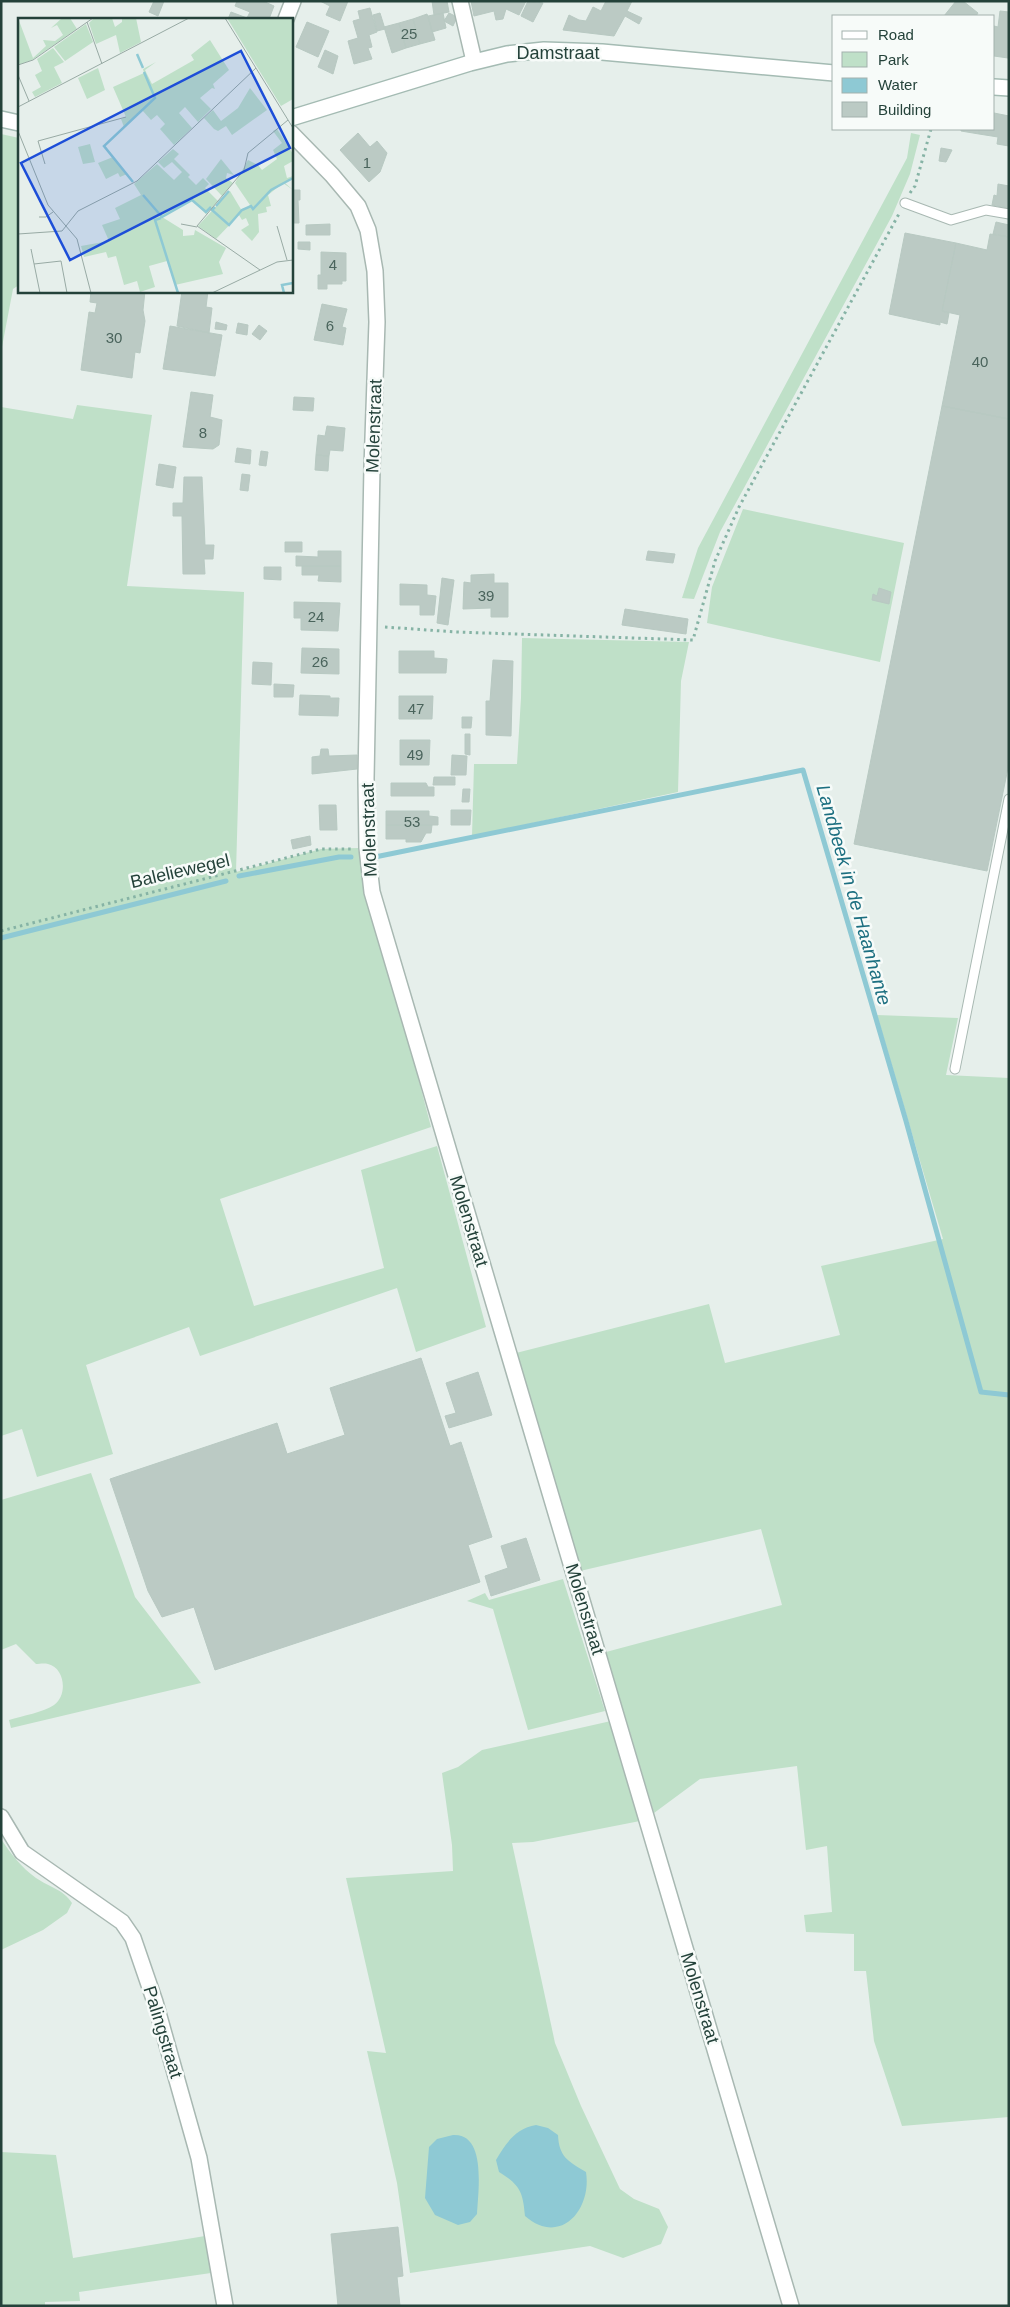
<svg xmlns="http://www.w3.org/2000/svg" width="1010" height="2307" font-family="Helvetica,sans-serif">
	<rect width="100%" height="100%" fill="#e6efeb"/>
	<path fill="#bfe0c8" d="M911,133L920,135L910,174L892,216L720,532L694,599L682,598L698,548L907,158Z
		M1,134L19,138V285L13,289L1,352Z
		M77,405L152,415L127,586L244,592L236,872L321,849L358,848L431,1127L220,1199L254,1306L384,1268L361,1170L437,1146L486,1327L416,1352L397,1288L200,1356L189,1327L86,1365L113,1454L37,1477L22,1429L1,1436V407L73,419Z
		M743,509L904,543L880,662L707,623L712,587Z
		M522,638L689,642L681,681L678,792L472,836L474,764H517L521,698Z
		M877,1015L958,1018L946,1075L1009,1078V2117L902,2126L874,2041L866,1971H854V1934L806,1932L804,1915L832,1912L827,1846L806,1850L797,1766L700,1779L654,1813L606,1652L782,1605L761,1529L580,1571L516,1353L709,1304L725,1363L840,1335L821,1266L943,1239Z
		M91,1473L135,1597L201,1683L11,1728L9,1720C22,1716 44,1712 54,1705C68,1695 65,1668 48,1664C44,1663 39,1664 36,1664L16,1644L1,1650V1500Z
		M563,1579L605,1711L528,1730L493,1609L467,1601L485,1593L489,1600Z
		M611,1721L640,1821L533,1842L512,1843L555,2043L581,2106L620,2189L634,2199L659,2209L668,2227L661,2244L623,2258L590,2246L410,2273L397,2183L367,2051L386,2053L346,1878L453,1871L452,1845L442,1773L458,1767L482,1750Z
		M1,1839C11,1854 21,1867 36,1878C49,1887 63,1889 72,1903L67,1913L43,1930L1,1950Z
		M1,2152L56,2155L73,2258L205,2236L211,2273L79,2292L80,2301L45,2302V2306H1Z"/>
	<path fill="#8ec9d4" d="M536,2125L548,2128L558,2135C559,2157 568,2161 586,2172C592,2209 561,2247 525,2216C523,2192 520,2185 499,2172L496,2160C506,2143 516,2128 536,2125Z
		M453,2135C487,2133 478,2192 477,2214L470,2222L458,2225L435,2215L425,2198L429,2147L437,2139Z"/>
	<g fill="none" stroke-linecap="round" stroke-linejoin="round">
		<path stroke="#8ec9d4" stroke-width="5" d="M375,857L803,770L906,1121L981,1392L1009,1395
			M239,876L339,857H351
			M1,938L226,881"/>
	</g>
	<path fill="#bbcac4" stroke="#b8c9c2" d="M154,1H164L158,16L149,12Z
		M237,1H263L274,6L269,19H249L247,18L250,12L235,6Z
		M320,1H348L340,21L326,15L330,6Z
		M432,1H447L449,12L434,15Z
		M471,1H526L519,15L506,9L503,19L496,20L494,11L474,16Z
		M528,1L543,3L533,22L521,16Z
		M606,1H632L627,11L642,18L639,24L625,16L614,36L563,30L569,15L579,20L586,21L593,7L601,11Z
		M956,1H963L978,13L976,16H944Z
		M370,8L377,32L369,35L372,47L368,48L372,59L354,64L348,41L358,38L353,21L360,19L358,11Z
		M1000,11L1009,12L1008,58L994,56V26L998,27Z
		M231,12L247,18L249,19H228Z
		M380,13L385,29L377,31L373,15Z
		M443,13L446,28L432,32L428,16Z
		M449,13L457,17L453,26L444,21Z
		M427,14L435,40L420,44L413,19Z
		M413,19L420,44L406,48L399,23Z
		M307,22L329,31L318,57L296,47Z
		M399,23L406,48L392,53L384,27Z
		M325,50L338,56L333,74L318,67Z
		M994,113L1009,116V146L997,144L998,137L979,134V129H994Z
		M961,129H979V134L961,131Z
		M358,133L370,147L377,141L387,153L380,172L369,182L340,150Z
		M941,148L952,150L946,162L939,161Z
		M998,184L1009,186L1008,208L992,205L994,195L997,196Z
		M291,190H300V200H298L299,223H291Z
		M996,222L1009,225V237L993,234Z
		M330,224V235H306V225Z
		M905,233L956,243L942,311L949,313L947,324L940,322V325L889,314Z
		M990,234L1009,237V419L942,406L960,315L942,311L956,243L987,250Z
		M298,242H310V250L298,249Z
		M321,252L346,253V281H342V284H327V289H318V275H321Z
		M91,291H145L143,310L145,321L140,353L135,352L132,378L81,370L89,312L95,313L97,303L90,302Z
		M182,291H208L206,307L212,308L209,333L177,326Z
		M322,304L347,309L342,327L346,328L343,345L314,340Z
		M216,322L227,325L226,330L215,329Z
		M238,323L248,325L247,335L236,333Z
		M259,325L267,331L260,340L252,334Z
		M170,326L222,335L215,376L163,369Z
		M191,392L213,395L210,417L222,420L219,445L213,449L183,447Z
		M294,397L314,398L313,411L293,410Z
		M942,406L1009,419V763L987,871L854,844Z
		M327,426L345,428L343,451L330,450L329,456L316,455L318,435L325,436Z
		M237,448L251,450L250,464L235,462Z
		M261,451L268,452L266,466L259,465Z
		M316,455L329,456L328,471L315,470Z
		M159,464L176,467L173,488L156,485Z
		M242,474L250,475L248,491L240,490Z
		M184,477H202L205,545H214L213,559H204L205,574H183L182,516H173V503H183Z
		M285,542H302V552H285Z
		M318,551H341V566H296V556L318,557Z
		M648,551L675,554L673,563L646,560Z
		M302,566H341V582L318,581L319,575H302Z
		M264,567H281V580L264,579Z
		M494,574V583H508V617H491V608L463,609L464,582L471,583V575Z
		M442,578L454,580L448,625L437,623Z
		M400,584L427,585V595L436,596L434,615H420V605H400Z
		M879,588L891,592L889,604L872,600L873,594L877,596Z
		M294,602L340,603L338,631L301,630V618H294Z
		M625,609L688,619L686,634L622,625Z
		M302,648L339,649V674L301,673Z
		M399,651H434V658L447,659L446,673H399Z
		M493,660L513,661L511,736L486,735V701H490Z
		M253,662L272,663L271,685L252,684Z
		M274,684L294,685L293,697H274Z
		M300,695L330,696V698H339L338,716L299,715Z
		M399,696H433L432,719H399Z
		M462,717H472L471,728H462Z
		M465,734H470V755L465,754Z
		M400,740H430L429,765H400Z
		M321,749H328L329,756L357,755V769L312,774V757L320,756Z
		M452,755L467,756L466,775H451Z
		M434,777H455V785H433Z
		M391,783H426L428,787H434V796H391Z
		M463,789H470L469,802H462Z
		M319,805H336L337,830H320Z
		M451,810H471L470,825H451Z
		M386,811H429V816L438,817V825H386Z
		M386,825H432L431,833H426L421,842H406V839H386Z
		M310,836L311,845L293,849L291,840Z
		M421,1358L450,1446L461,1442L492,1537L468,1545L480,1582L215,1670L194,1607L162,1617L148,1591L110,1479L277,1423L287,1454L345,1435L330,1388Z
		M478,1372L492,1415L449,1428L445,1416L456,1413L446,1383Z
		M526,1538L540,1580L491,1596L485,1576L508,1568L501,1546Z
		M398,2227L403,2276L397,2277L400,2306H338L331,2234Z"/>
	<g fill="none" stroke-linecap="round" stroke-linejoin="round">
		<defs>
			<path id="lane" d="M905,203L951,220L986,210L1009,214
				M955,1069L1009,799"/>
			<path id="street" d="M460,1L474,61
				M286,19L293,1
				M291,133L332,175L358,206L368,230L375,271L377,322L372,467L366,778L367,848L372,892L791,2306
				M1,1817L22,1852L122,1922L133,1938L155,2002L199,2158L225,2306"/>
			<path id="secondary" d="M994,87L1009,88
				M291,118L470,63L507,54L544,50L602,52L834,73
				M1,119L19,123"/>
		</defs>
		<use href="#lane" stroke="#a8b8b2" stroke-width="11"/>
		<use href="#street" stroke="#a8b8b2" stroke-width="18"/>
		<use href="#secondary" stroke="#a4bbb3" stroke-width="18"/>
		<path stroke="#86b3a5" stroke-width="3" stroke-dasharray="2.5 4" stroke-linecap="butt" d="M910,193L915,186L931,129
			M385,627L456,632L693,640L715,561L739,507L900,212
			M1,931L321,849H353"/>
		<use href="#lane" stroke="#fff" stroke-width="9"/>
		<use href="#street" stroke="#fff" stroke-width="15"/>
		<use href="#secondary" stroke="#fff" stroke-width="15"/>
	</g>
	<g text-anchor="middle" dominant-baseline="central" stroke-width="5" stroke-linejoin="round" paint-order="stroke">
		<g font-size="15" fill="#4a645c">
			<text x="409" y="33">25</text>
			<text x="367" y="162">1</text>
			<text x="333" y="264">4</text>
			<text x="330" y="325">6</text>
			<text x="114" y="337">30</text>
			<text x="980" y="361">40</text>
			<text x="203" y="432">8</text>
			<text x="486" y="595">39</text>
			<text x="316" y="616">24</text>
			<text x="320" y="661">26</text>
			<text x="416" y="708">47</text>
			<text x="415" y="754">49</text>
			<text x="412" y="821">53</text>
		</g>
		<g font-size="18" fill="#24423a" stroke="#f7fbf9">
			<text x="558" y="53">Damstraat</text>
			<text transform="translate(374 426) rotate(-88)">Molenstraat</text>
			<text transform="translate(369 830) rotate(-92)">Molenstraat</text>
			<text transform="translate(180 871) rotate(-13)">Baleliewegel</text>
			<text transform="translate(469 1221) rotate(73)">Molenstraat</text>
			<text transform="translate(585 1609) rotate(73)">Molenstraat</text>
			<text transform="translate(700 1998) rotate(73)">Molenstraat</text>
			<text transform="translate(163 2032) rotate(73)">Palingstraat</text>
		</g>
		<g font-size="19" font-style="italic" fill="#1c6f80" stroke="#f7fbf9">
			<text transform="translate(854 895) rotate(74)">Landbeek in de Haanhante</text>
		</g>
	</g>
	<g transform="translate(18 18)">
		<rect width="275" height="275" fill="#e6efeb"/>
		<path d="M0,0L15,40L28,28L25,22L37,23L45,17L39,7L33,10L44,0H52L59,11L14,42L0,47ZM76,0H94L97,9L104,4V0H118L123,24L102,35L98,17L78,26L71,5ZM209,0H275V81L263,88ZM68,6L75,24L47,43L36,29ZM192,22L211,52L195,66L197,71L194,70L182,80L193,91L180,104L167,89L161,95L174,110L156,127L142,111L147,106L139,97L133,102L124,92L106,109L103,101L108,99L95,69L126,55L125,51L138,44L127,52L134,66L176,42L173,37ZM35,30L46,44L36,49L44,65L17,79L14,74L23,69L17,57L24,53L19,41ZM80,50L87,72L69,81L60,60ZM232,70L249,92L214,117L208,108L200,113L196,111L186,100L195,92L203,103L220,90ZM259,111L275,136V143L266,148L269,160L275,158L267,165L275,172L265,165L250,177L253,188L248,189L249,194L240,196L241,214L234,223L223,212L231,207L228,200L224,202L221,197L198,221L180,208L212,173L224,193L232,187L217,165L230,142L240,147L244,152L259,141L255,132L264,125L255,113ZM72,126L77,144L65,146L60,129ZM155,131L161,136L156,141L172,157L170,159L178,167L185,160L191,166L187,170L200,183L188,196L174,182L144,199L165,212V218L176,217L177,212L208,230L201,244L205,256L157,267L149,243L131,248L137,269L122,274L119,263L106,267L98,238L90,240L88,234L66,239L63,228L91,223L84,207L102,201L97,190L123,177L116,166L139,146L156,162L164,154L154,144L146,150L140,144ZM95,139L109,156L102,159L100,155L88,161L80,145ZM203,141L216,157L209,155L208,160L215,165L204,178L188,161Z" fill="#bfe0c8"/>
		<path fill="none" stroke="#8ec9d4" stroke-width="2.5" d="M119,36L125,50M115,164L86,128L137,80L126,54M125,177L144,199L174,182L188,194L193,189M198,188L211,173M197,189L194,192L211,207L224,192L233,188L235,191L253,172L275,160M143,200L137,202L160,275M266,275L264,267L275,265"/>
		<path fill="none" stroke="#98aaa4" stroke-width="1" d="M207,0L275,110M69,4L84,46M0,47L15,42L75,0M0,57L11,83M0,89L171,0M0,113L30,187L59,221L73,275M27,146L20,123L108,99M21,199H28L35,194M163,206L179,209M259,208L269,242M0,216L44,213L60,193L119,163L238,50M13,231L22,275M16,246L43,243L49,275M242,252L179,208L226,152L230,135L270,102M194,275L259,244L275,242"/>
		<path fill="#1d4ed8" fill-opacity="0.15" stroke="#1d4ed8" stroke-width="2.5" d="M223,33L272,130L52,242L3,145Z"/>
		<rect width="275" height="275" fill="none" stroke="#24423a" stroke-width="2.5"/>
	</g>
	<rect width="1010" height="2307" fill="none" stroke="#24423a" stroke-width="5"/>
	<rect x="832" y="15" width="162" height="115" fill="#f7fbf9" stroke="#a3b1ad"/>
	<rect x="842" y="31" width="25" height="8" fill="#ffffff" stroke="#a3b1ad"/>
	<text x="878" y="40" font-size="15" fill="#24423a">Road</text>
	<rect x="842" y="52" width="25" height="15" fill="#bfe0c8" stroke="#a3b1ad"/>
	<text x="878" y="65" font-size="15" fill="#24423a">Park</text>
	<rect x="842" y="78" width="25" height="15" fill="#8ec9d4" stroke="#a3b1ad"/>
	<text x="878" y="90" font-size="15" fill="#24423a">Water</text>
	<rect x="842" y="102" width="25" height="15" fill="#bbcac4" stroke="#a3b1ad"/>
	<text x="878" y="115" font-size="15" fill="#24423a">Building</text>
</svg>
